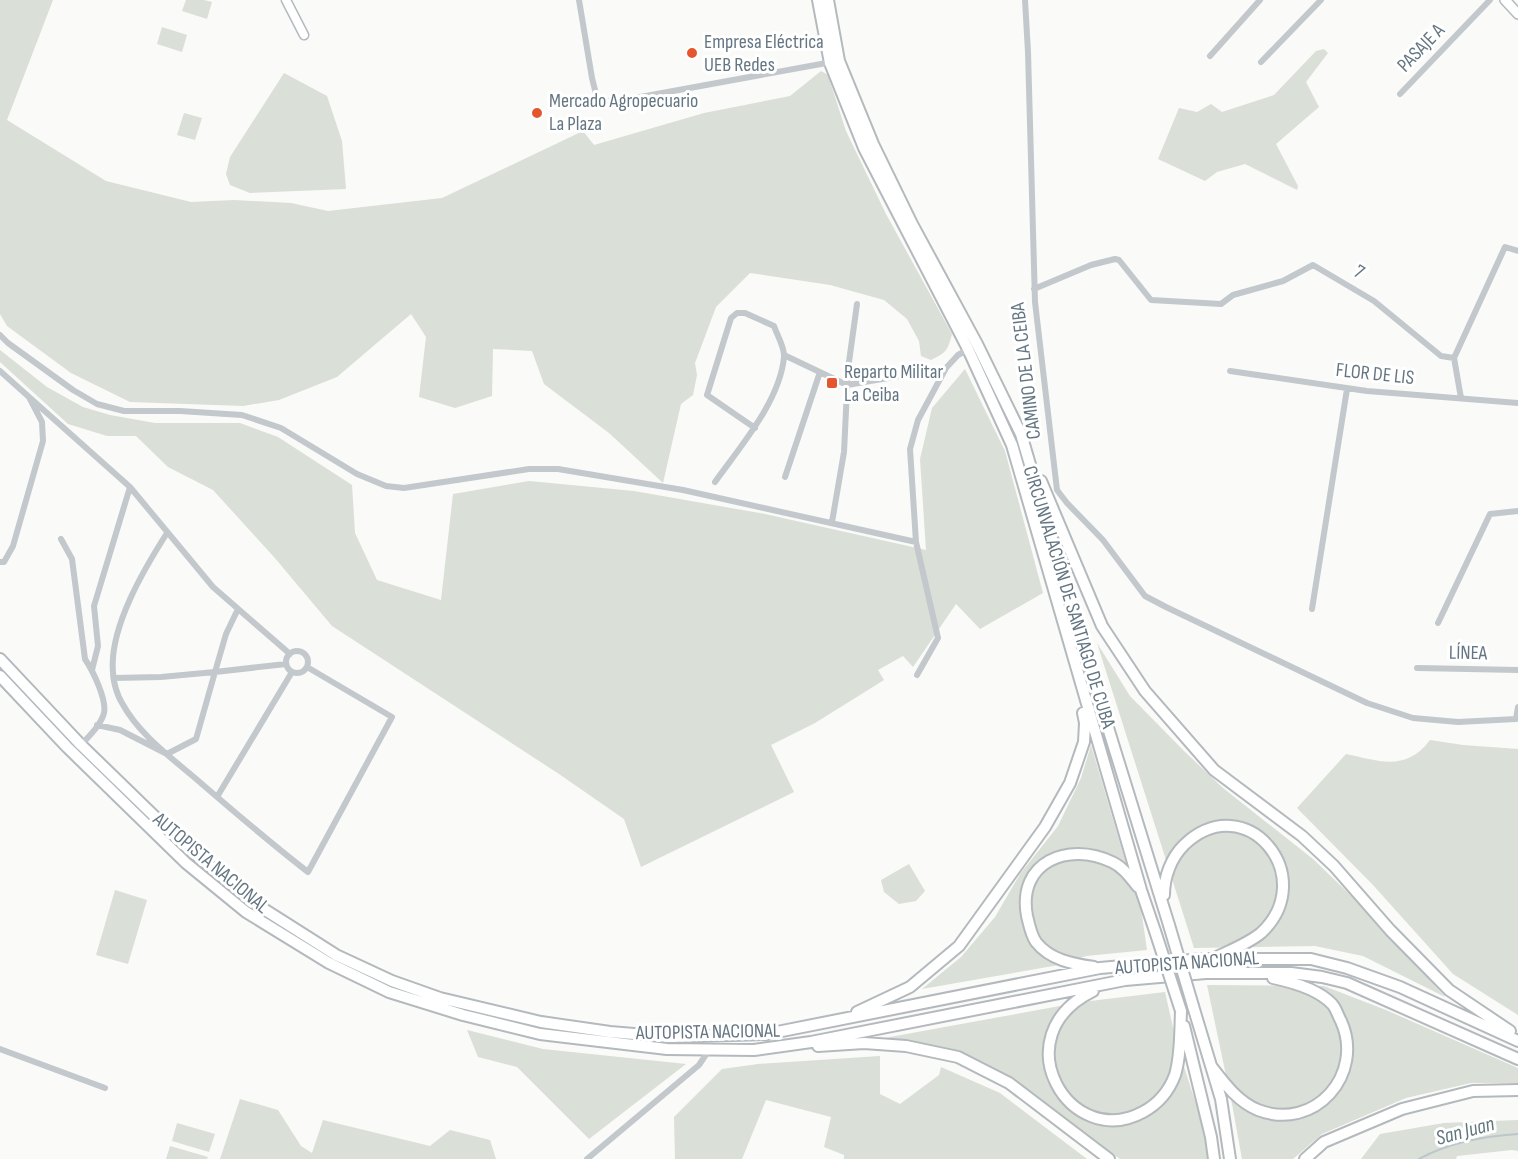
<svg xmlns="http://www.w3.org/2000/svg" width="1518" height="1159" font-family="'Sofia Sans Condensed',sans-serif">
	<rect width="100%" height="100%" fill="#fafaf8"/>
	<path fill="#dadfd7" d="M0,0H53L7,120L106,181L191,202L234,200L291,203L328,211L442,198L583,131L594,145L704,113L790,96L821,71L828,75L846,131L886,214L952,334C948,350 946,353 931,360L921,356L919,341L907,319L884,300L830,285L750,273L716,307L695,363L697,375L693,395L681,404L663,483L609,433L544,384L532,351L493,349L492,396L455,408L419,397L426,337L411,314L337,377L279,400L243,406L130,402L71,373L7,326L0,314Z
		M186,0H204L212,2L207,19L182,11Z
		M162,27L187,35L182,52L157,44Z
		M1324,49L1328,53L1306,82L1319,107L1276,144L1298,186L1297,190L1245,164L1217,172L1205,181L1158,159L1179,108L1197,112L1211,104L1222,112L1274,95L1316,51Z
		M284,73L327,96L342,141L346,189L250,193L230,185L226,174L230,157Z
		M184,113L202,118L195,140L177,135Z
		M0,350L47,387L83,407L110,415L155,423H240L278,437L352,485L355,533L377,580L441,600L453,494L529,481L634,491L765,514L926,550L920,459L932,408L965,369L1005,451L1043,593L980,629L956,604L913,667L903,656L878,670L884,680L815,723L771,745L794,792L641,867L624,819L559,774L332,626L274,557L213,490L168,467L136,436H107L68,424L0,362Z
		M1097,643L1130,696L1184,751L1223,788L1313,859L1365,909L1445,997L1363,956L1315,946L1194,948Z
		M1430,740L1463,745L1518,749V1015L1453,974L1373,885L1297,808L1346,754C1379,761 1406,772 1430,740Z
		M1091,745L1133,887L1139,895L1147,950L1086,956L1059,965L922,989L961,957L995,917L1020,874L1058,826L1081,778Z
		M909,864L925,891L916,901L899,904L884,892L881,880Z
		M115,890L147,900L128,964L96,955Z
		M1207,985L1324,986L1386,1010L1518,1068V1083H1471L1406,1098L1322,1134L1293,1159H1242L1232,1104Z
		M1165,992L1177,1045L1206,1135L1209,1159H1120L1010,1077L959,1051L879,1039L1082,1002Z
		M467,1030L543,1049L686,1064L589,1139L517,1067L478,1057Z
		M880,1056V1094L900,1104L939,1075L941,1067L1000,1093L1087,1159H844V1155L824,1147L831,1117L766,1100L742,1159H675L674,1117L722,1069L758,1064Z
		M240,1099L278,1110L301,1146L312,1153L323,1120L430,1146L450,1130L490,1140L496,1159H220Z
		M1518,1120V1151L1512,1150L1457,1156L1456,1159H1361L1380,1134L1444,1123Z
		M177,1123L215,1134L209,1152L172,1141Z
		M170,1146L208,1157L207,1159H166Z"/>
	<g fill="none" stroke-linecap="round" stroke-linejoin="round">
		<path stroke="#bbc7cb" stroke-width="2" d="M1419,1159C1448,1143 1485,1136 1518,1134"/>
		<defs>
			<path id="secondary" d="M286,0L304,35"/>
			<path id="primary" d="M1505,0L1518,14"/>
			<path id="highway" d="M818,0L830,63L864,148L968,349L1012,445L1141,890L1155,931
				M828,0L839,61L873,144L912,224L977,344L1021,434L1101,705L1169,925
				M1041,481L1102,626L1145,691L1214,770L1302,836L1334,866L1390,930L1449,990L1510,1031
				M0,659L81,745L184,845L226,880L262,908L336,955L392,981L440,998L541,1022L610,1032L670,1037L767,1034L1100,968L1203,959H1311L1347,968L1400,987L1518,1041
				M0,676L67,747L186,863L246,912L329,963L389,992L463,1015L540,1034L667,1049L754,1050L811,1042L1125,980L1206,973H1291L1322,977L1347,983L1518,1059
				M1164,895C1164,877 1171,858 1184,845C1246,786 1321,877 1261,933C1249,943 1231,950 1217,957
				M1094,967C1073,964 1050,960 1036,942C1031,935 1029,924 1027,916C1017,862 1068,841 1112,862C1123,867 1130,877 1138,887
				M1093,991C1001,1036 1070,1152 1143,1112C1158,1104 1169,1091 1175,1075C1181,1055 1180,1032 1181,1011
				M1193,1006L1221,1099L1230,1159
				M857,1012L910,987L959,946L1045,827L1070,783L1084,742L1085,723L1083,713
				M1184,1026L1211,1137L1214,1159
				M818,1046L864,1043L906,1046L958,1057L1009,1083L1109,1159
				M1211,1066C1224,1083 1238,1102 1258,1110C1315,1132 1365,1074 1341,1021C1338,1016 1336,1008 1332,1004C1318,989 1292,982 1273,978
				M1305,1159L1324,1142L1402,1109L1473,1091L1518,1090"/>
		</defs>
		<use href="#secondary" stroke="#b3babf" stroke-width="11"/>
		<use href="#primary" stroke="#b5babe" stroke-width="12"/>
		<use href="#highway" stroke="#b4b9bd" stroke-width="14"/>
		<path stroke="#c3c8cc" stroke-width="6" d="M579,0L592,78L597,98L613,102L832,62
			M1025,0L1028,52L1035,302L1057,490L1067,503L1103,540L1145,596L1166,607L1367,703L1413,718L1458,722L1516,719L1518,707
			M1210,56L1260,0
			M1261,62L1321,0
			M1400,94L1490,0
			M1034,289L1091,265L1115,259L1119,260L1151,300L1221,304L1233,295L1283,281L1313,265L1374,301L1441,356L1454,358
			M0,335L8,343L73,390L97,404L124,411H180L242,415L281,428L357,474L386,486L404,488L529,469H558L683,490L916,542
			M784,355L847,385L946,368
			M0,371L29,397L42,422L43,441L13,546L4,562H0
			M1230,371L1367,391L1518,403
			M29,397L130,487L213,587L290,654
			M1461,398L1454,358L1505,247L1518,251
			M785,477L820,372
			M715,482C740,447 780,401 784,357C785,348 777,335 774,326L745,313H737L731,318L707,395L755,428
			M832,522L844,452L848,369L857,304
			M167,533C144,569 109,628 113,672C113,681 117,695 122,703C138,733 169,756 195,778C232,810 269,842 308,872L392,717L307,667
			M61,539L72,559L85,659C93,671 107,700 104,713C101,725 89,736 81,745
			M238,609L226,634L215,672L286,664
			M1312,609L1347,389
			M1438,623L1490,514L1518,511
			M286 662a11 11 0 1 1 22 0a11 11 0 1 1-22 0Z
			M1417,668L1518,670
			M92,670L98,646L94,606L130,487
			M917,675L938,638L916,542L910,449L918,420L946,368L958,355L969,349
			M97,725L120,730L167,754L196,739L215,672L161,677L114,678
			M217,797L292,672
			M0,1049L105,1088
			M587,1159L699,1065L709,1050"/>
		<use href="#secondary" stroke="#fff" stroke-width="8"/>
		<use href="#primary" stroke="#fff" stroke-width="9"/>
		<use href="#highway" stroke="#fff" stroke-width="10"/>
		<defs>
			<path id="highway-bridge" d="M1169,925L1193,1006
				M1155,931L1181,1011"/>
		</defs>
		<use href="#highway-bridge" stroke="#b4b9bd" stroke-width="14" stroke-linecap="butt"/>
		<use href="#highway-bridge" stroke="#fff" stroke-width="10"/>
	</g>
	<g fill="#e4572e" stroke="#fff" stroke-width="2">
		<circle cx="692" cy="53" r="6"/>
		<circle cx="537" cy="113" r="6"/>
		<rect x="826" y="377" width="12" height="12" rx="3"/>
	</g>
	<g text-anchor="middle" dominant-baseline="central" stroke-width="6" stroke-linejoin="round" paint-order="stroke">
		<g font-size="20" fill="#657683" stroke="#fff" text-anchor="start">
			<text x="704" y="42">Empresa Eléctrica<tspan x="704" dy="23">UEB Redes</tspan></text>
			<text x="549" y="101">Mercado Agropecuario<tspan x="549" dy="23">La Plaza</tspan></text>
			<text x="844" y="372">Reparto Militar<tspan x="844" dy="23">La Ceiba</tspan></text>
		</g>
		<g font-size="20" fill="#657683" stroke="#fff">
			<text transform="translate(1421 48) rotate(-46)">PASAJE A</text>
			<text transform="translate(1359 272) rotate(31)">7</text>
			<text transform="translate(1026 371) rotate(-97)">CAMINO DE LA CEIBA</text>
			<text transform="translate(1375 374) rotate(6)">FLOR DE LIS</text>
			<text transform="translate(1069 597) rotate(73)">CIRCUNVALACIÓN DE SANTIAGO DE CUBA</text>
			<text transform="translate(1468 653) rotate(1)">LÍNEA</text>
			<text transform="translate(211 863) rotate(40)">AUTOPISTA NACIONAL</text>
			<text transform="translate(1187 963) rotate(-4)">AUTOPISTA NACIONAL</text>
			<text transform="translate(708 1032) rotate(-1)">AUTOPISTA NACIONAL</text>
		</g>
		<g font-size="21" font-style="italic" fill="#60757c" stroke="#fff">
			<text transform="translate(1465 1131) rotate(-15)">San Juan</text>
		</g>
	</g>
</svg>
